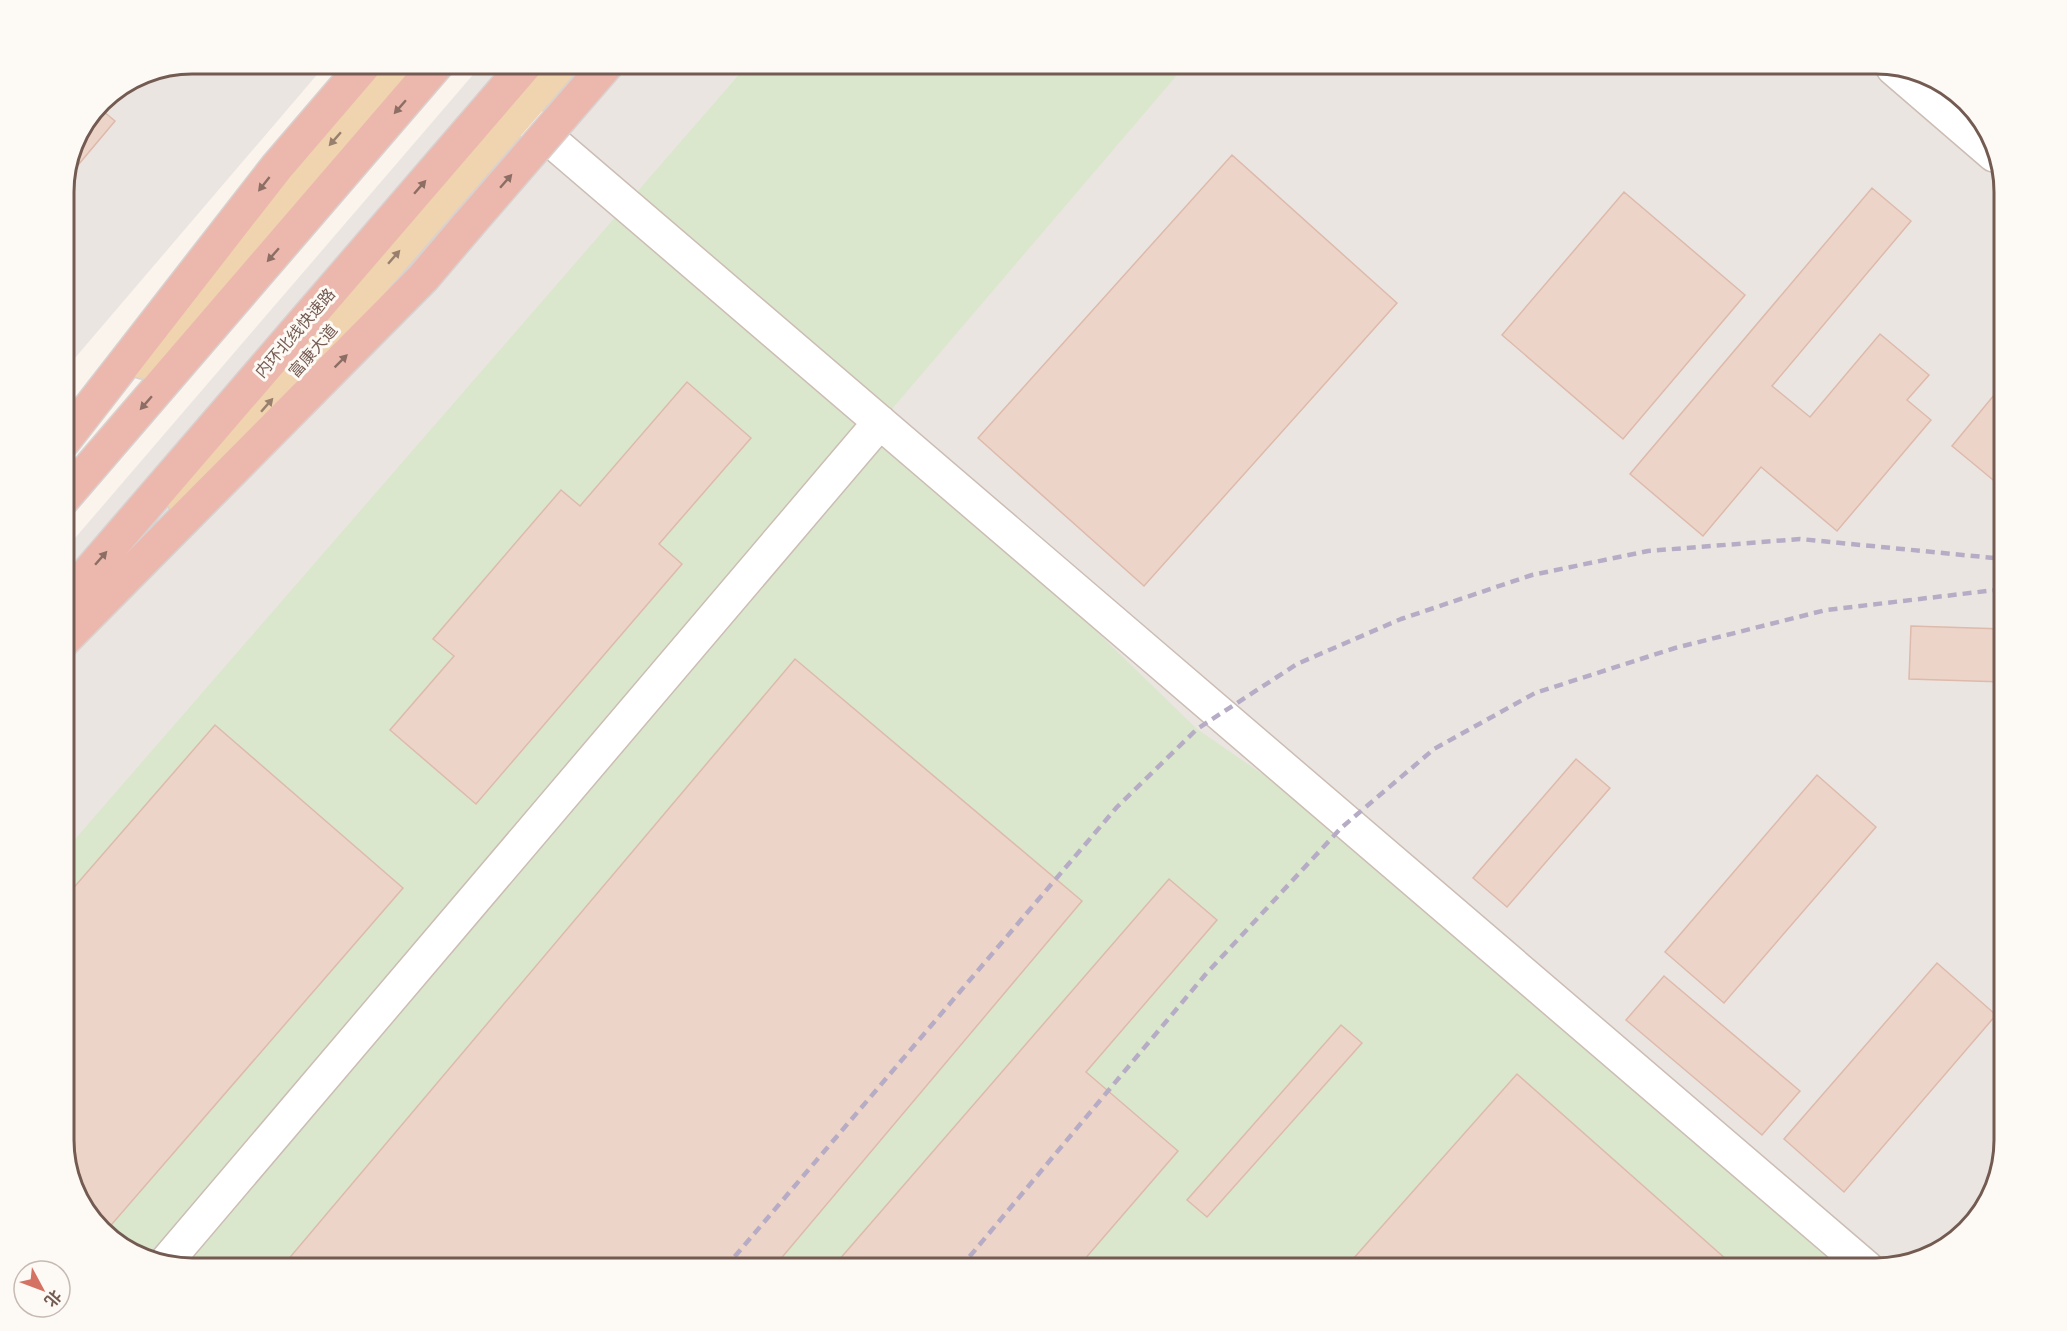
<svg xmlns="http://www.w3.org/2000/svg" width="2067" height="1331" font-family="Helvetica,'Noto Sans SC',sans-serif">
	<rect width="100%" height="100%" fill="#fbf4ed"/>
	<path fill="#ebe5e2" d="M192,63H327L63,372V184L73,142L101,101L143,73Z
		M483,63H1875L1946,85L1987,128L2004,192V1139L1982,1210L1939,1251L1875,1268H192L121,1246L63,1147V552Z"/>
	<path fill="#dae7cd" d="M749,63H1179L1184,67L881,422L1197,729L1341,828L1866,1268H192L121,1246L80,1204L63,1147V853Z"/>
	<path fill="#edd4c8" stroke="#ddbaab" stroke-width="1.5" d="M97,106L115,121L63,183L73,142Z
		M1232,155L1397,303L1144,586L978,438Z
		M1872,188L1911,221L1772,386L1810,417L1880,334L1929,375L1907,400L1931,420L1837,531L1761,467L1703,536L1630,474Z
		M1624,192L1745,295L1623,439L1502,335Z
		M687,382L751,438L659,544L682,564L476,804L390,730L454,656L433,639L561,490L580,506Z
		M2004,383V489L1952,446Z
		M1911,626L2004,629V682L1909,679Z
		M795,659L1082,901L773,1268H281Z
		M215,725L403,888L106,1231L80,1204L63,1147V900Z
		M1576,759L1610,788L1507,907L1473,878Z
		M1817,775L1876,827L1724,1003L1665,952Z
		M1169,879L1217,920L1086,1072L1178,1151L1077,1268H832Z
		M1937,963L1996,1015L1844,1192L1784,1139Z
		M1664,976L1800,1091L1762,1135L1626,1020Z
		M1341,1025L1362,1043L1207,1217L1187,1200Z
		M1517,1074L1736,1268H1345Z"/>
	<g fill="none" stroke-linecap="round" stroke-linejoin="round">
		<defs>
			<path id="minor" d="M1893,68L1994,155
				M519,113L1867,1268
				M167,1261L880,422"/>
			<path id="major" d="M143,362L400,63
				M184,500L562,63"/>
			<path id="highway" d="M63,442L276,168L366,63
				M63,499L438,63
				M63,602L527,63
				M63,641L423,278L468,225"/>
		</defs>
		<use href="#minor" stroke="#ccbdb4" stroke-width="36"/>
		<use href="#major" stroke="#d8d1cf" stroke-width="36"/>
		<use href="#highway" stroke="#d8d1cf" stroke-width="36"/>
		<use href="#minor" stroke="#fff" stroke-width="33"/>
		<use href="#major" stroke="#f0d3af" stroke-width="33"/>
		<use href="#highway" stroke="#ecb8ad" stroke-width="33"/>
		<path stroke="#b7acc5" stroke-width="4.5" stroke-dasharray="9 6" stroke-linecap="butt" d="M725,1268L1117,807L1197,729L1297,664L1401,619L1532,575L1648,551L1800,539L2004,559
			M960,1268L1205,975L1341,828L1434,749L1535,693L1675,648L1826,610L2004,589"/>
		<defs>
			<path id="highway-bridge" d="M468,225L608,63"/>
		</defs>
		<use href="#highway-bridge" stroke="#d8d1cf" stroke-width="36" stroke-linecap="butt"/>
		<use href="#highway-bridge" stroke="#ecb8ad" stroke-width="33"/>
	</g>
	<defs><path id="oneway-solid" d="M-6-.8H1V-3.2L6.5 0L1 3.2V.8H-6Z" transform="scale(1.5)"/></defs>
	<g fill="#8c6e64">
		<use href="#oneway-solid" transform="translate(400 107) rotate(131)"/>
		<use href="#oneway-solid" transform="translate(506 181) rotate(-49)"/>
		<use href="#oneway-solid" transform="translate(264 184) rotate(128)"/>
		<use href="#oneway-solid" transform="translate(420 187) rotate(-49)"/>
		<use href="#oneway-solid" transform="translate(273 255) rotate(131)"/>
		<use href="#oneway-solid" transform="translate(341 361) rotate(-45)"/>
		<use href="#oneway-solid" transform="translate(146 403) rotate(131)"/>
		<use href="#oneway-solid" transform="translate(101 558) rotate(-49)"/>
	</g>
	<g fill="#997f6e">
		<use href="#oneway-solid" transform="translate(335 139) rotate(131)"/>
		<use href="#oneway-solid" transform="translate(394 257) rotate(-49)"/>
		<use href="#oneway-solid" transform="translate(267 405) rotate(-49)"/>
	</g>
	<g text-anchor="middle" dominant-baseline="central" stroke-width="6" stroke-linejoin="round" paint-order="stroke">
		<g font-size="16" fill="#745b52" stroke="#fdf9f4">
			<text transform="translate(295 333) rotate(-49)">内环北线快速路</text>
			<text transform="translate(313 351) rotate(-49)">富康大道</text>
		</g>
	</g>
	<path d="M0 0H2067V1331H0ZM192 74H1876A118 118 0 0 1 1994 192V1140A118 118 0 0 1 1876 1258H192A118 118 0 0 1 74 1140V192A118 118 0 0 1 192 74Z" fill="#fdf9f4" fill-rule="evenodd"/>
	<path fill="none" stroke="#745b52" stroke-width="3" d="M192 74H1876A118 118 0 0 1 1994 192V1140A118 118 0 0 1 1876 1258H192A118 118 0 0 1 74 1140V192A118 118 0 0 1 192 74Z"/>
	<g transform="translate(42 1289) rotate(131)"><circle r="28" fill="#fdf9f4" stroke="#c6bab3" stroke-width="1.5"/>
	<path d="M0-4.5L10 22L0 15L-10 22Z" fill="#d47363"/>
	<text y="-9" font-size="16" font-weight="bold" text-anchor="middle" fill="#745b52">北</text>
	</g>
</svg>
